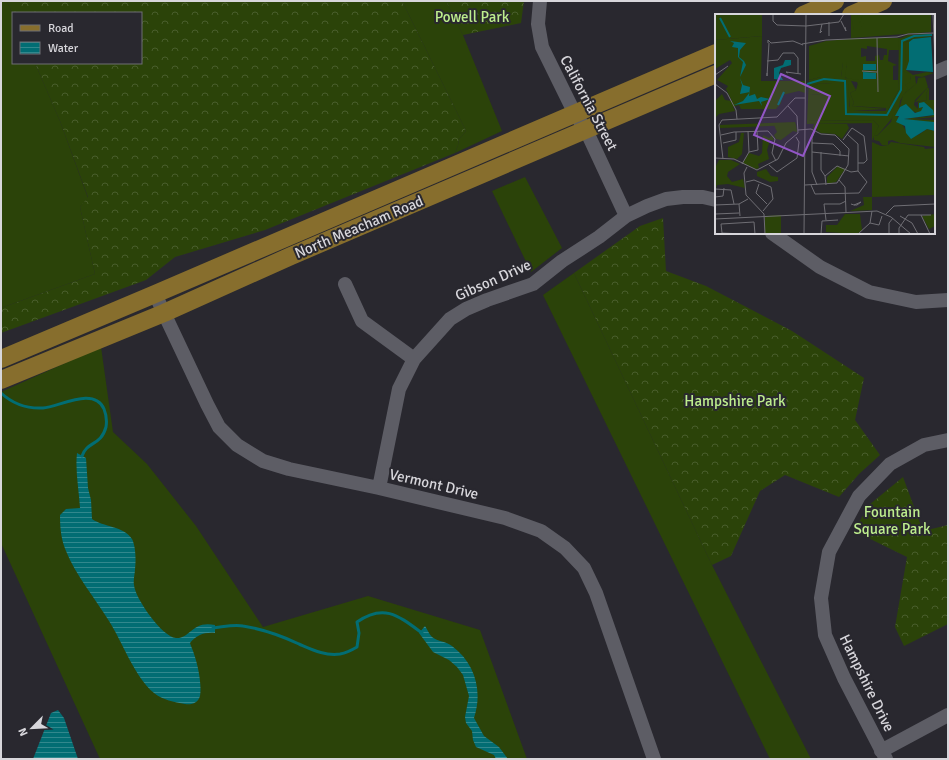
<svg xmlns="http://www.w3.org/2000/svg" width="949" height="760" font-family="Signika,sans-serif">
	<defs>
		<pattern id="forest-crowns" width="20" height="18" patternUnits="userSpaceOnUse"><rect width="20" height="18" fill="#2b4309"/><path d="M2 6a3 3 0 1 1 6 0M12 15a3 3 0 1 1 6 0" fill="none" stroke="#495d2c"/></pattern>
		<pattern id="water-rules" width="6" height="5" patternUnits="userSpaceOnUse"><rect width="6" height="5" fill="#026d73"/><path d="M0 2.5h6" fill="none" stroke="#32888d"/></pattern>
	</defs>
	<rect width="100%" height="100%" fill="#29282f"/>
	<path fill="#2b4309" d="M1,1H7L13,14V63H35L60,121L88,198L80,207L95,274L1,308Z
		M402,1H446L463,35L502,131L455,153L458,145L459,139L466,131Z
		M525,177L562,248L531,272L492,191Z
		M574,273L712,565L811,759H770L543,295Z
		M101,347L113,432L147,464L196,526L263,627L368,596L480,630L527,759H100L1,543V392Z"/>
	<path fill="url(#forest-crowns)" d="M7,1H402L466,131L459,139L458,145L455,153L265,230L175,257L146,280L1,333V308L95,274L80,207L88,197L60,121L35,63H141V13H13V14Z
		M446,1H524L521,23L463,35Z
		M663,218L666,271L706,286L792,331L864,378L855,420L880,455L859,474L839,497L785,475L760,491L731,556L712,565L574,273L640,226Z
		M903,477L923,531L948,525V624L904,646L895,627L907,557L854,531L869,505Z"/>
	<path fill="url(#water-rules)" d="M77,453L86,458L88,488L91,500L92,519C103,527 124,526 132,539C136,547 136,561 135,569C135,574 133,580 134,585C135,598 162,637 176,638C190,639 192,620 215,625V633C205,632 196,635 190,643C191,647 193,650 194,654C198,665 202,685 200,696C198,703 192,705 185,704C174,702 163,700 154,693C134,676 123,643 109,621C95,598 76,576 66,551C61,539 60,528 60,515L66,509L80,508C79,490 75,471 77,453Z
		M425,626C427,629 429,634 432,637C438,642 446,641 452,646C475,663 483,691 474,718L484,736L499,747L508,759H496L494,755L476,747L473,740L472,731L466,723L465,717L469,696L463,675L457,667L449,660L433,652L419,633Z
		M58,710L64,718L78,759H33L51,713Z"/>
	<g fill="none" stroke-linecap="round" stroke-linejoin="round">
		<path stroke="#026d73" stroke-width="3" d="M1,393C13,404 26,409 43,408C59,407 94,386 104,409C106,414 107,421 106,427C101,446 87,441 82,456
			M213,628C223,627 234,624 243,626C262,629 282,636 299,644C313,650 325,656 340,654C346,653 352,650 357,647L359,633L357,622C384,603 399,616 422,633"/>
		<path stroke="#5d5d65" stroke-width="14" d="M540,1L538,24L542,47L575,114L586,130L626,216
			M934,73L948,67
			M772,233L820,267L869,292L916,302L948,300
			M345,284L362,321L414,359
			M155,294L207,404L219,427L237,445L263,461L289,469L379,488L505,518L541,531L565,548L584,568L596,593L654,759
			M379,488L399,389L414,359L450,319L466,309L487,300L533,284L562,261L599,237L626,216L647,206L666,199L683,197H703L716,200
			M881,751L948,715
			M886,759L844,678L825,635L821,598L829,552L859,496L890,464L924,445L948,440"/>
		<path stroke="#876e2d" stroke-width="18" d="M803,15L835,1
			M851,15L883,1
			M1,359L155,294L716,53
			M1,380L164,313L291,256L716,74"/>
	</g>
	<g text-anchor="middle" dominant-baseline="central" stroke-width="4" stroke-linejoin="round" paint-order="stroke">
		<g font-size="15" fill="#bded8d" stroke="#29282f">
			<text x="472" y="17">Powell Park</text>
			<text x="735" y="401">Hampshire Park</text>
			<text x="892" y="512">Fountain<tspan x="892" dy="17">Square Park</tspan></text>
		</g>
		<g font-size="15" fill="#d7d6db" stroke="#29282f">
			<text transform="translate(589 103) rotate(62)">California Street</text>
			<text transform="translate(359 227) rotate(-23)">North Meacham Road</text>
			<text transform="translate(493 280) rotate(-24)">Gibson Drive</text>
			<text transform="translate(434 484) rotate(13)">Vermont Drive</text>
			<text transform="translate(867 683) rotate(64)">Hampshire Drive</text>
		</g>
	</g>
	<g transform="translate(715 14)">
		<rect width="220" height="220" fill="#29282f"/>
		<path d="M47,22L46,67H90V79L84,77L67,81L66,89L61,95H26L24,91L18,93L20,97L4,100L0,104V87L7,80L10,86L17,87L11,75L13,72L2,66L17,49L15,46L0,55V26ZM143,24H186L184,36H174L173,47L182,51L178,52V66H183V77L172,98H133V65L128,62L129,54L132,53L128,49L126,63H106L94,66V32L111,27ZM152,32L172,35V41H169L168,46H165L164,41L160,42V47H151V42L146,43V34L152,35ZM134,66H144L141,76L135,79L139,89L137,92L171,94V97H140L134,92ZM197,25L194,31V48L191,56L198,61L212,58L219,59L207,63L200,62L201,70L188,81L190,71L196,65L194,60L188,59L187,56L190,29ZM105,69L117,70V82L94,80L95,73ZM212,74H214L211,80L212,86L200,88ZM158,106L164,112L157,127V109L92,110V107ZM80,108L81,111L5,114V111ZM157,128L166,132L173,131L176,128L209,133L210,135L220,134V181L157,183V196L135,197L149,191L148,183H157Z" fill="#2b4309" fill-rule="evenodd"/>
		<path d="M0,0H47V22L0,26ZM136,0H216V18L136,24ZM216,20V23L198,25L191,28L190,53L187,57L195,60L196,68L190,71L193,74L185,87L184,96L162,122L159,121L164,112L158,106L92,107L94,66L106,63H126L128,48H132L130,64L144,66V74L142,68L136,67L141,76L135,79L139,89L137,92L172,95L135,97L133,70V98H172L183,77L184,25L193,21ZM105,69L117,70V82L95,80V73ZM99,110H132L134,114L127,125L120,120L106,119L98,114ZM59,111H81L82,118L78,117L66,126L61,125L59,121L62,118ZM26,119H29L27,140L22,145L13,143V133L24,128ZM48,121L54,124L57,121L59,126H55L52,136L54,145L43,150L44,154L41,155L28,149L34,139L44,142L47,139ZM4,146H16L25,150L13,158L12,162L17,168L28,165L30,174L13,170L2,171L1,174L0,154ZM123,152L130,155L121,168L112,170V163ZM51,155L56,162L63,163V167L55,168L42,162V158ZM130,200H145L147,216L142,220L111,218V211H122ZM220,200V212L214,215L207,202ZM66,201V220H50V202Z" fill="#2b4309" fill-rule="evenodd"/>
		<path d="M142,0L145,9L148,0H157L152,4L149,1V9L144,16H139L136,3ZM210,63L213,73L200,86L199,91L203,95V88L212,86L211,80L214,74V86H220V103L198,105L218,106H220V109L189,105L217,102V96L209,90L205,94L208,93V96L202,99L195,96L193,92L185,93L182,102L195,123L203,121L212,115L220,117V133L185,129L177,126L173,127V131H167L164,127L157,128L163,127L159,126V121L162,122L176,108L178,101L184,96L188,81L202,69L203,64Z" fill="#2b4309"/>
		<path d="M216,23L218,58L191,56L194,47V28L198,25ZM15,27L31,29L25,36L24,43L29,47L31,51L25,63L28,48L23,43V34L17,33L19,29ZM70,46H76V51L66,54L64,59L68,66L59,65V54L68,51ZM148,50H161V56H148ZM148,58L161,59V65H148ZM25,64L28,71L35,73L34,82L40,80L42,85L46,83L55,85L46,88L47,92L44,87L19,91L28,87L35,78L25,80L27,71ZM209,88L218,96L219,101L189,105L219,108L220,117L212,115L196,125L191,119L190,112L181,108L184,102H180L185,93L191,90L200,99L206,97L208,93L204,94V89Z" fill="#026d73"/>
		<path fill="none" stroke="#026d73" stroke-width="2" d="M5,4L15,23M92,70L109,65L130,67L131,100L172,101L186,76L187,27L199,22L217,21M63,91L69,78"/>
		<path fill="none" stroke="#6f6e74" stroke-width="1" d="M58,0V7L62,11L91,12L124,8L129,0M218,0L220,49M126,7L131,17L130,13M107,10L105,19L107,17M114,22V8M162,24L163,78M53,29V26L56,29L78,27L88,31M87,30L111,26L182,23L193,20L219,19M52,47L63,46L68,39H79L83,44V59M147,57L162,58M52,59V62L54,29M73,59L71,58L86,60M0,61L13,52M0,70L12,79L21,96L22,105M83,116L96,115L106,120L120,121L134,135L133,151L122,169L90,171M100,117L97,124V158L102,171M132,120L143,130V157M6,121L19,118L53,117L60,125L57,139L61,147M128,126L137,114L149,122L152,146L149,149H143M8,129L21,126V118M97,129L118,130L125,137V142M34,138L43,136L42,117M97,138L134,142M106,138V156L110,162L111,171M0,144L19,145L42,156L63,145L71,129L83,119L82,102L73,92M8,145L4,111L7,106L62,103L80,84H90M27,150L34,138L33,117M54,151L62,158L82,144L84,128L81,123M32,153L29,159L31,181L49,200L50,220M110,162L122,152L136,158L143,157M124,166L130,173L131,198M31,168L39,166L56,173M44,170L41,179L52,190M96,171L100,180L144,179L152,168L143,157M0,175L16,176L19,190M0,183L8,182L9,174M24,190L25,202M136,190L139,191H142L146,188L139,191M0,191L24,190L33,185M48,197L58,185L56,173M0,200L24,199M171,200L179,192L220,190M206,201L215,220M185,202L197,209L203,220M0,205L162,197L176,203L196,220M111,206L109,190H125L131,187M155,209L164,211L167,202M29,220L7,219L6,210L39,208L40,220M89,220L91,0M106,220L107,207L123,206M143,220L155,209L157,197M174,220V209L178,204M184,220V214L193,201H216"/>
		<path fill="#9256c6" fill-opacity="0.15" stroke="#9256c6" stroke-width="2" d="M66,60L115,82L88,142L39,121Z"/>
		<rect width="220" height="220" fill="none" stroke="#d7d6db" stroke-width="2"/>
	</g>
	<rect width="949" height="760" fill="none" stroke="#d7d6db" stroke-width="4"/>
	<rect x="12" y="12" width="130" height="52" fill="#29282f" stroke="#6f6e74"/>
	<rect x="20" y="25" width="20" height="6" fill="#876e2d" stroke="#6f6e74"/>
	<text x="48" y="32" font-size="12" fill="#d7d6db">Road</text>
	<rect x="20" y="42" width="20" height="12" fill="url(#water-rules)" stroke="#6f6e74"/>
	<text x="48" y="52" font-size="12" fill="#d7d6db">Water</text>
	<g transform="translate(32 728) rotate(246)" stroke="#29282f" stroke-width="3" paint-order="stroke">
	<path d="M0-3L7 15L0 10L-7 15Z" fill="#d7d6db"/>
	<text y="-6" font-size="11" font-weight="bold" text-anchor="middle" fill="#d7d6db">N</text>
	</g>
</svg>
